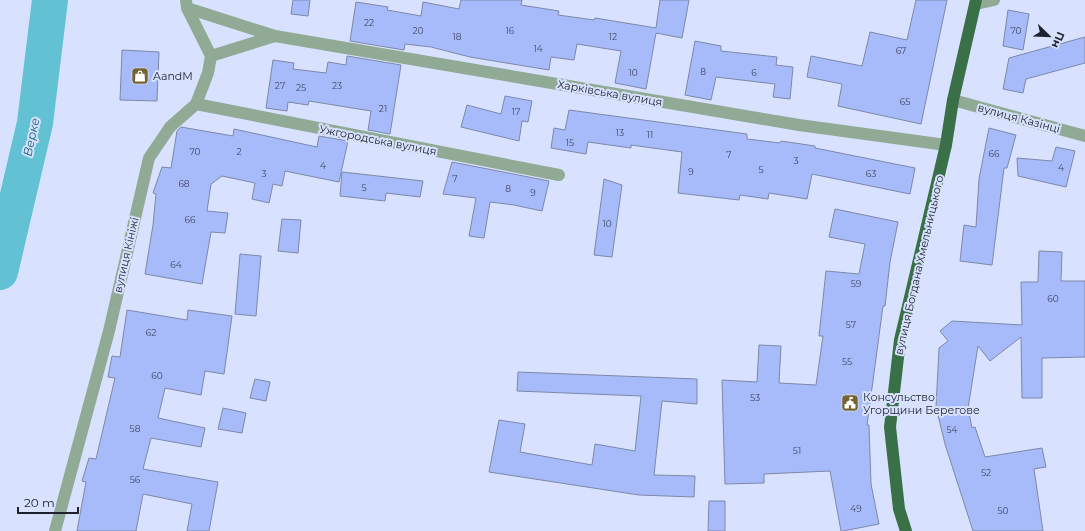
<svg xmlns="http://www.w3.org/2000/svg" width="1085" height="531" font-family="Montserrat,sans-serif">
	<rect width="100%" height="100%" fill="#d8e2fe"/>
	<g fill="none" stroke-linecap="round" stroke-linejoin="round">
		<path stroke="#62c2d3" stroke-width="36" d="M0,272L35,123L50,0"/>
	</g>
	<path fill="#a7bbfb" stroke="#7d88a8" d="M293,0H310L308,16L291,14Z
		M461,0H522L521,5L559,11L558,15L594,20L595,18L656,28L660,0H689L682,38L656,33L646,89L615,83L621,51L577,44L574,60L551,57L549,70L470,57L431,47L405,44L404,50L350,41L356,2L388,7L387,10L421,16L423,2L459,9Z
		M916,0H947L921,124L838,106L842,84L807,77L811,56L862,66L870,32L907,40Z
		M1008,10L1029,14L1023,50L1003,46Z
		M1085,37V63L1026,79L1023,93L1003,89L1009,58Z
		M695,41L721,46V51L777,57L776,65L793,67L790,99L773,97L775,84L716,77L711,100L685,95Z
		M122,50L159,52L157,101L120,100Z
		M347,56L401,65L390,134L368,130L371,111L309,101L308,105L288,102L287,111L266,108L273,60L294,63L293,69L326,73L328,62L346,65Z
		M505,96L532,101L528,122L522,121L519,141L461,127L467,105L501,114Z
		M569,110L747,134V139L780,143L781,141L815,146V148L915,168L910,194L812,174L807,199L769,193L768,199L740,195L739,200L678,193L682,152L631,145V148L588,142L586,154L551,148L554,128L565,130Z
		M181,127L233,136L234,129L317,147L319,136L348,141L339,182L285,171L282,186L273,184L269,203L252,199L255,183L222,176L211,184L207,211L228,213L225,233L211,232L202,284L145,274L153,225L156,194L153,193L162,167L171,168L177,131Z
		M989,128L1016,135L1007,168H1004L992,265L960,261L964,225L976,227L979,179Z
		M1056,147L1075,151L1066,187L1018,176L1017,158L1052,161Z
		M452,162L549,181L542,211L514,205L490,202L484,238L469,236L476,198L443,194Z
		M342,172L423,181L420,197L386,193L385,201L340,196Z
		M604,179L622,185L612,257L594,255Z
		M835,209L898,222L890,262L885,306H883L867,425H869L871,484L879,524L843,531H841L830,471L764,474V483L725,484L722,380L757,382L759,345L781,346L779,383L816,385L823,336H819L826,271L859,274L865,244L829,237Z
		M282,219L301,220L298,253L278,251Z
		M1039,251L1062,252L1061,281H1085V357L1042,358V398H1022L1021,337L990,361L978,346L968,408L972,428L975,427L985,457L1042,448L1046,467L1034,469L1043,531H973L945,444L936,407L939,348L948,341L940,331L952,321L1022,325L1021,282H1038Z
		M240,254L261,256L256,316L235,314Z
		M127,310L187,320L188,310L232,316L224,374L205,371L201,395L165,388L158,418L205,428L201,447L151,438L143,469L218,482L209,531H187L192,504L143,494L136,531H77L86,482L82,481L89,458L96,459L115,378L108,377L112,356L120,357Z
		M518,372L697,379V404L662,401L654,475L695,476L694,497L639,495L489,472L499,420L525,424L520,452L592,465L595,444L635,451L641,396L517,391Z
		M255,379L270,382L266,401L250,398Z
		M223,408L246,413L242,433L218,429Z
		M709,501H725V531H708Z"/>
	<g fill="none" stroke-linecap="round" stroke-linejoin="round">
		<path stroke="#90aa95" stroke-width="12" d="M976,4L994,0
			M187,8L275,36
			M211,56L275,36L799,125L946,145
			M953,100L1085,136
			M196,104L559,175
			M55,531L109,331L149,158L170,127L196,104L208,73L211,56L187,8L186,0"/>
		<path stroke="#3a7048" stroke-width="12" d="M906,531L899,509L890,427L900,340L946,145L953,100L976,0"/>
	</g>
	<defs>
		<symbol id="shop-square" viewBox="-11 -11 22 22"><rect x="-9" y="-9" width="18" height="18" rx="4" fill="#756331" stroke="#d8e2fe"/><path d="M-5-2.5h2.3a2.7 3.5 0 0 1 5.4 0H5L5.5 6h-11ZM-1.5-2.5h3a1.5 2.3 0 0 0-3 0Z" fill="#fff"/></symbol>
		<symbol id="civic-square" viewBox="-11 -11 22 22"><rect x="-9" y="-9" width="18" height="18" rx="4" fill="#756331" stroke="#d8e2fe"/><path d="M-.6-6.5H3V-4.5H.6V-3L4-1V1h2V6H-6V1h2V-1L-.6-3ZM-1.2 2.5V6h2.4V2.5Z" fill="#fff"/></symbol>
	</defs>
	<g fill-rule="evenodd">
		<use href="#shop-square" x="130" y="66" width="20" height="20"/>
		<use href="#civic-square" x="840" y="393" width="20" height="20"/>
	</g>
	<g text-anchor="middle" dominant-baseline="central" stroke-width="4" stroke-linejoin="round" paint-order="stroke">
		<g font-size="9" fill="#404862">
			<text x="369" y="22">22</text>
			<text x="418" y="30">20</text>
			<text x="510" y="30">16</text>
			<text x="1016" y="30">70</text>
			<text x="457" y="36">18</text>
			<text x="613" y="36">12</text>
			<text x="538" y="48">14</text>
			<text x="901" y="50">67</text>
			<text x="703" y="71">8</text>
			<text x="633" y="72">10</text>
			<text x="754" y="72">6</text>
			<text x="280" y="85">27</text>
			<text x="337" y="85">23</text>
			<text x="301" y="87">25</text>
			<text x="905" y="101">65</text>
			<text x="383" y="108">21</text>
			<text x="516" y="111">17</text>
			<text x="620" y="132">13</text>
			<text x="650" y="134">11</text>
			<text x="570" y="142">15</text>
			<text x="195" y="151">70</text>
			<text x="239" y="151">2</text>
			<text x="994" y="153">66</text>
			<text x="729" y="154">7</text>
			<text x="796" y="160">3</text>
			<text x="323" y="165">4</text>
			<text x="1061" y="167">4</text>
			<text x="761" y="169">5</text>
			<text x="691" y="171">9</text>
			<text x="264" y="173">3</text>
			<text x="871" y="173">63</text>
			<text x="455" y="178">7</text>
			<text x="184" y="183">68</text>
			<text x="364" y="187">5</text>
			<text x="508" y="188">8</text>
			<text x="533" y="192">9</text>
			<text x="190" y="219">66</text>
			<text x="607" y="223">10</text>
			<text x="176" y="264">64</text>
			<text x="856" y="283">59</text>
			<text x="1053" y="298">60</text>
			<text x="851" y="324">57</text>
			<text x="151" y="332">62</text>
			<text x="847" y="361">55</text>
			<text x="157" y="375">60</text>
			<text x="755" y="397">53</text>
			<text x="135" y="428">58</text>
			<text x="952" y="429">54</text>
			<text x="797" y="450">51</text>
			<text x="986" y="472">52</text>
			<text x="135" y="479">56</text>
			<text x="856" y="508">49</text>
			<text x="1003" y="510">50</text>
		</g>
		<g font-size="11" fill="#1e222f" stroke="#d8e2fe" text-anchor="start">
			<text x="153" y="76">AandM</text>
			<text x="863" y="397">Консульство<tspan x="863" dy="13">Угорщини Берегове</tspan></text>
		</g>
		<g font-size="11" fill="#1e222f" stroke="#d8e2fe">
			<text transform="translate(610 93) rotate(10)">Харківська вулиця</text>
			<text transform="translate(1019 118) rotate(15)">вулиця Казінці</text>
			<text transform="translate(378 140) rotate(11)">Ужгородська вулиця</text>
			<text transform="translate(126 255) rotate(-77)">вулиця Кініжі</text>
			<text transform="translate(919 265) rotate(-77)">вулиця Богдана Хмельницького</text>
		</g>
		<g font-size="12" font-style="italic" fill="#13636f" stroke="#d8e2fe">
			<text transform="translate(31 137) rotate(-78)">Верке</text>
		</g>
	</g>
	<g transform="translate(1049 36) rotate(113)" stroke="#d8e2fe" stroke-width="3" paint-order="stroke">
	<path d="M0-3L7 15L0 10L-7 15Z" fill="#1e222f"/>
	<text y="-6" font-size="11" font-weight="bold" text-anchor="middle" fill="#1e222f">Пн</text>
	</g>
	<path d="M18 507v6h60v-6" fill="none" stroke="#1e222f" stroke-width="2"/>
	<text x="24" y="507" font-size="12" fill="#1e222f" stroke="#d8e2fe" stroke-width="3" paint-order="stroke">20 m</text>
</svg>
